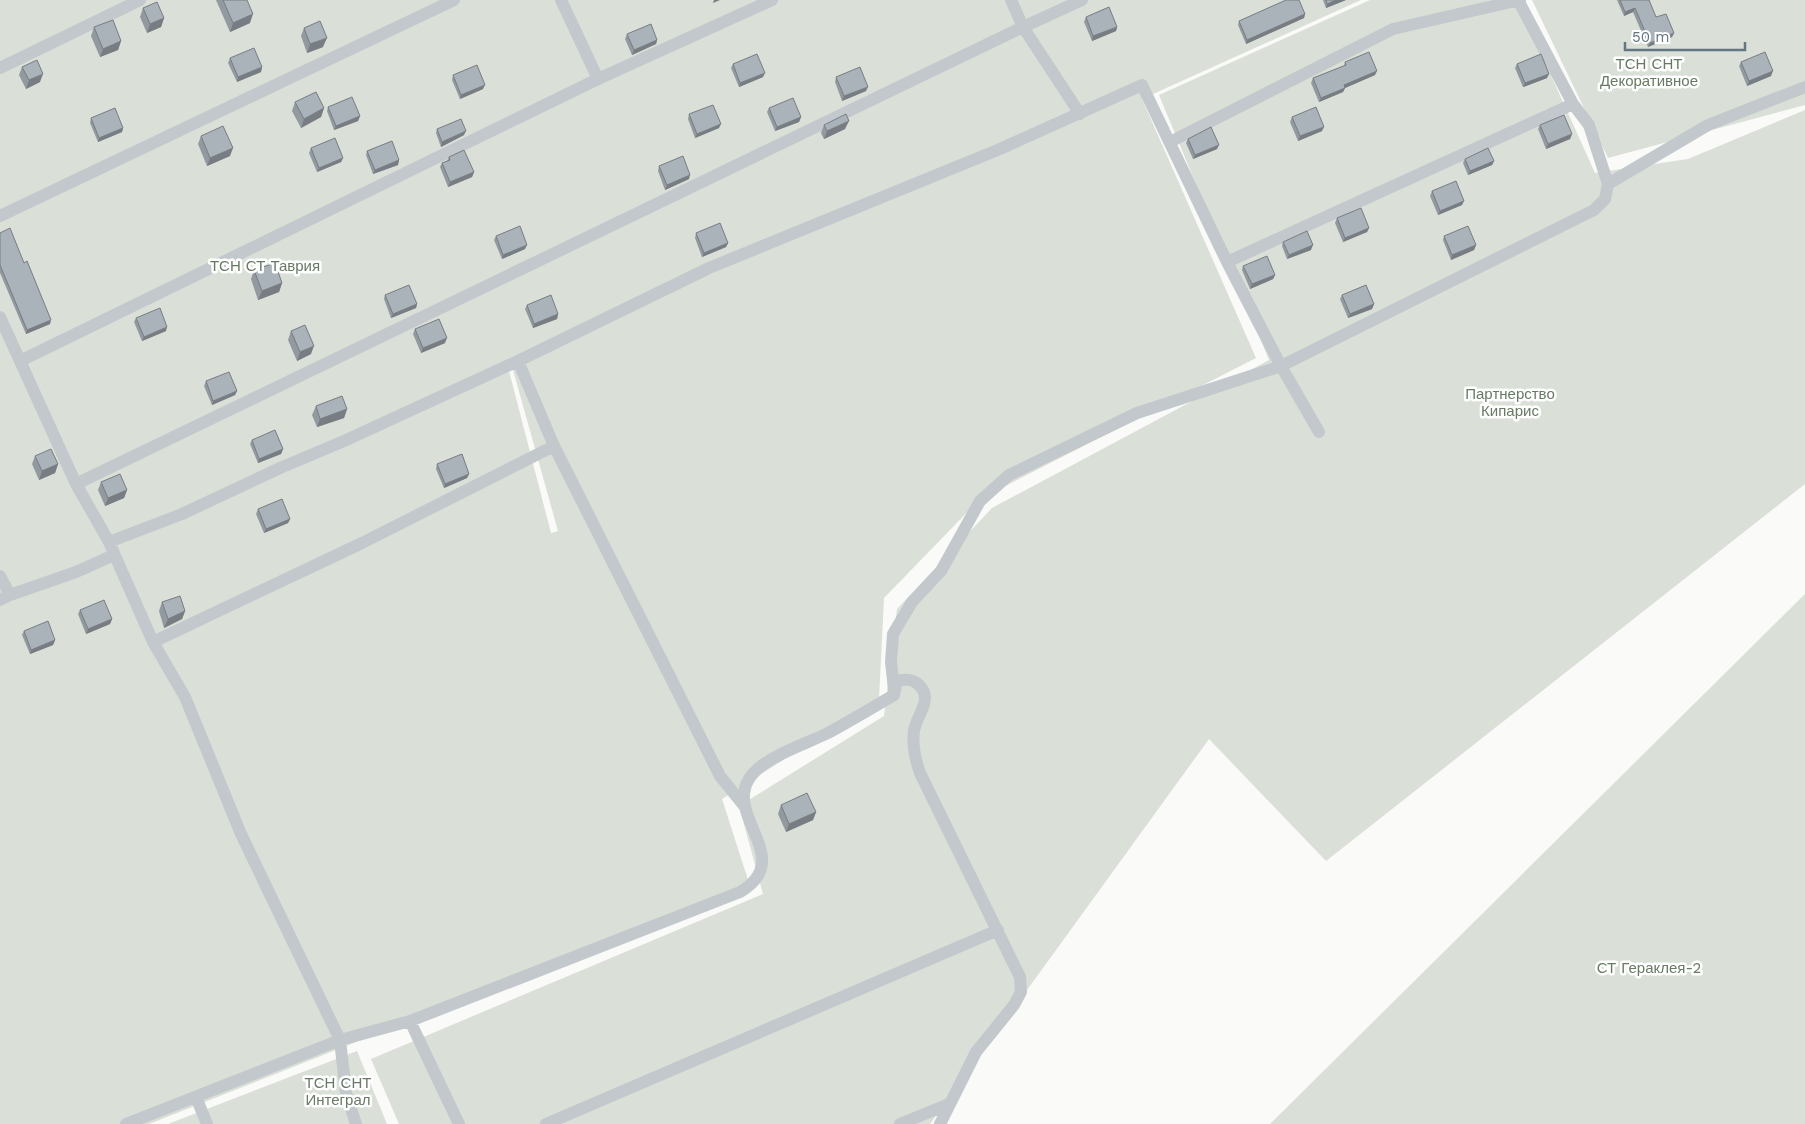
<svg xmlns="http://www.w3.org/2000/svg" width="1805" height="1124" font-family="'Work Sans',sans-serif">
	<rect width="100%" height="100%" fill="#fafaf8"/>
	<path fill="#dadfd7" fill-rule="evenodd" d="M0,0H1361L1142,99L1256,358L980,499L884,598L879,699L722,799L750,886L149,1124H0ZM513,370L558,531L551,533L509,371Z
		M1370,0H1517L1595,173L1688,159L1805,110V484L1326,861L1209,739L930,1124H399L371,1059L763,894L739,806L884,716L897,609L992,508L1269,360L1159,95Z
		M1532,0H1805V105L1608,158Z
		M1805,594V1124H1270Z
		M357,1051L387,1124H168Z"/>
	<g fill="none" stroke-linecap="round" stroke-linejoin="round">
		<path stroke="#c3c8cc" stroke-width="12" d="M561,0L598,79
			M1011,0L1023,27L1080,114
			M0,68L140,0
			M1170,142L1393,29L1520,0
			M1608,184L1708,125L1805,87
			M0,216L454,0
			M1227,262L1573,104
			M0,317L76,484L109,542L153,642L185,697L241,834L340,1040L346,1093L356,1124
			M20,361L598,79L772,0
			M518,361L554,446L720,776L745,807
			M76,484L1023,27L1082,0
			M109,542L182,514L280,468L344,441L518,361L709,268L1000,149L1142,85L1227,262L1281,366L1319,432
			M0,576L10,595
			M0,600L10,595L76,572L114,555
			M153,642L362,543L554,446
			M894,689L891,662L893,634L912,602L941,571L980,501L1009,475L1137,413L1281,366L1594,210L1605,199L1608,184L1589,125L1573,104L1518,0
			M410,1021L459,1124
			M196,1097L207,1124
			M126,1124L340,1040L410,1021L740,892C796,859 725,817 749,779C761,758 806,744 828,733C850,721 872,708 894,695L897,681C905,679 913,679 919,685C934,699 916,716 914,731C912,746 915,759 920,773L1020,977L1021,992L1014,1005L976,1052L940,1124
			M546,1124L998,930
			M900,1124L949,1104"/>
	</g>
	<path fill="#929a9f" d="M216,0H247L250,23L230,32Z
		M1323,0H1346L1326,8Z
		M1617,0H1649L1656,17L1674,33L1672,37L1648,47L1633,12L1624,16Z
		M143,8L164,18L161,27L147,33L140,17Z
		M1305,14L1304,18L1246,44L1238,25L1239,21Z
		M1086,17L1117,27L1116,31L1092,41L1084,22Z
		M94,27L121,41L118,50L100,57L91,36Z
		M304,28L323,47L307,53L301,36Z
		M627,34L657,40L656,44L632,55L625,39Z
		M230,58L262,67L261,72L237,82L228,63Z
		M1345,62L1375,75L1345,88L1343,92L1319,102L1311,83L1313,78L1344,66Z
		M1741,62L1771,76L1747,86L1739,66Z
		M733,64L763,77L739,87L731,68Z
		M1517,64L1547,78L1523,87L1515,68Z
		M22,67L40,82L26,89L19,75Z
		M453,75L483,89L460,99L452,80Z
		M836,77L866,91L842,101L835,82Z
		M295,102L324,108L321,117L301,128L292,111Z
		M328,107L360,116L358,121L334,130L327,111Z
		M769,108L801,117L799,122L775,131L767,112Z
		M689,114L719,128L695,138L688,119Z
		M1292,117L1322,131L1298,141L1290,122Z
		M91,118L123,128L122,132L98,142L90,123Z
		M824,125L845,129L824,139L821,133Z
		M1540,125L1572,134L1570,139L1546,149L1538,129Z
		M437,129L464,135L441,147L436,133Z
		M201,136L230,156L207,166L198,144Z
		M1188,139L1217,149L1193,159L1186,143Z
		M311,148L343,158L341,162L317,172L309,153Z
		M367,151L399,160L398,165L373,174L366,155Z
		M449,157L474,172L472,177L448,187L440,167L442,163L447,161Z
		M1465,159L1494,161L1492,165L1468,175L1463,163Z
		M659,166L689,179L665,190L658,171Z
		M1432,191L1462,205L1438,215L1430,196Z
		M1337,218L1369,228L1367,232L1343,242L1335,223Z
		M0,233L50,324L26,334L0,273Z
		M696,233L728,243L726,247L702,257L695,238Z
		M496,236L525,249L502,259L494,240Z
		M1444,236L1476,245L1474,250L1451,260L1443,240Z
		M1283,242L1311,250L1287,259L1282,246Z
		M1243,266L1275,275L1273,279L1250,289L1242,270Z
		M254,270L282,283L279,292L258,300L251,279Z
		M385,295L417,304L416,308L391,318L384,299Z
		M1342,295L1374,304L1372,309L1348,318L1340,299Z
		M527,305L558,314L557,319L533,328L525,309Z
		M136,318L166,331L142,341L134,322Z
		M415,329L445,343L421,353L413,334Z
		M291,331L311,354L297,361L288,340Z
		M206,381L237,391L235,395L212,405L204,386Z
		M316,406L347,409L344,418L317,427L312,415Z
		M252,440L283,449L281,454L258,463L250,444Z
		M35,456L58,464L55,473L39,480L32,464Z
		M437,464L469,474L467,478L444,488L436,469Z
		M101,482L127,490L124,498L105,506L98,490Z
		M258,509L290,519L288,523L264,533L256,514Z
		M162,602L185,611L182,619L164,628L159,611Z
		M80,610L112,619L110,624L86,634L78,614Z
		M24,631L55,640L53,645L30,654L22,635Z
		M781,805L816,812L813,820L786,832L778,814Z"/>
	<path fill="#777d82" d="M714,0H720L713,3Z
		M1336,0H1346L1326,8L1327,4Z
		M1635,8L1633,12L1624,16L1625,12Z
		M253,14L250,23L230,32L233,23Z
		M1305,14L1304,18L1246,44L1247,40Z
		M164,18L161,27L147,33L150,24Z
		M1117,27L1116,31L1092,41L1093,36Z
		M1674,33L1672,37L1648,47L1650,43Z
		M327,38L323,47L307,53L310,44Z
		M657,40L656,44L632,55L634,50Z
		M121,41L118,50L100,57L103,49Z
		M262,67L261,72L237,82L238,77Z
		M1377,71L1375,75L1345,88L1343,92L1319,102L1321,98L1344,85Z
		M1773,71L1771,76L1747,86L1749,81Z
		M765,73L763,77L739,87L740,83Z
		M43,74L40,82L26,89L29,80Z
		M1549,74L1547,78L1523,87L1525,83Z
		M485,85L483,89L460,99L461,95Z
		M868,87L866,91L842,101L844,96Z
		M324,108L321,117L301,128L304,119Z
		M360,116L358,121L334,130L336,126Z
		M801,117L799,122L775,131L777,127Z
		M849,121L845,129L824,139L827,131Z
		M721,124L719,128L695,138L697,134Z
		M1324,127L1322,131L1298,141L1300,136Z
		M123,128L122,132L98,142L99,138Z
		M466,131L464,135L441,147L442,142Z
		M1572,134L1570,139L1546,149L1548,144Z
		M1219,145L1217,149L1193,159L1195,155Z
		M233,148L230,156L207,166L210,158Z
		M343,158L341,162L317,172L319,168Z
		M399,160L398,165L373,174L375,170Z
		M1494,161L1492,165L1468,175L1470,171Z
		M474,172L472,177L448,187L450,182Z
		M690,175L689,179L665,190L667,185Z
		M1464,201L1462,205L1438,215L1440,211Z
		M1369,228L1367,232L1343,242L1345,238Z
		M728,243L726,247L702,257L704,253Z
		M527,245L525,249L502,259L503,255Z
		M1313,245L1311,250L1287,259L1289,255Z
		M1476,245L1474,250L1451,260L1452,255Z
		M1275,275L1273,279L1250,289L1252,284Z
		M282,283L279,292L258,300L262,291Z
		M417,304L416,308L391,318L393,314Z
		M1374,304L1372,309L1348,318L1350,314Z
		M558,314L557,319L533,328L534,324Z
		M51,320L50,324L26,334L27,330Z
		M167,327L166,331L142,341L144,337Z
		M447,338L445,343L421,353L423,348Z
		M314,346L311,354L297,361L300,352Z
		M237,391L235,395L212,405L213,401Z
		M347,409L344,418L317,427L320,419Z
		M283,449L281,454L258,463L259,459Z
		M58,464L55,473L39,480L42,471Z
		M469,474L467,478L444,488L445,484Z
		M127,490L124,498L105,506L108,498Z
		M290,519L288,523L264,533L266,529Z
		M185,611L182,619L164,628L168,619Z
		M112,619L110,624L86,634L88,629Z
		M55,640L53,645L30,654L31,650Z
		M816,812L813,820L786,832L789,824Z"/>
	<path fill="#aab3b9" stroke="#777d82" d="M223,0H247L253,14L233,23Z
		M1286,0H1299L1305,14L1247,40L1239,21Z
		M1326,0H1336L1327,4Z
		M1620,0H1649L1656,17L1666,14L1674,33L1650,43L1635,8L1625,12Z
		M157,2L164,18L150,24L143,8Z
		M1109,7L1117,27L1093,36L1086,17Z
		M113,20L121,41L103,49L94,27Z
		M320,21L327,38L310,44L304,28Z
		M651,24L657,40L634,50L627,34Z
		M254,48L262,67L238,77L230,58Z
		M1369,52L1377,71L1344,85L1345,88L1321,98L1313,78L1346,65L1345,62Z
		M1765,52L1773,71L1749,81L1741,62Z
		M757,54L765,73L740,83L733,64Z
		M1541,54L1549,74L1525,83L1517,64Z
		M37,60L43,74L29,80L22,67Z
		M477,65L485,85L461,95L453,75Z
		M860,67L868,87L844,96L836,77Z
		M316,92L324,108L304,119L295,102Z
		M352,97L360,116L336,126L328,107Z
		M793,98L801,117L777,127L769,108Z
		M713,105L721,124L697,134L689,114Z
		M1316,107L1324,127L1300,136L1292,117Z
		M115,108L123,128L99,138L91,118Z
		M846,114L849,121L827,131L824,125Z
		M1564,115L1572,134L1548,144L1540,125Z
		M461,119L466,131L442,142L437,129Z
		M223,126L233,148L210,158L201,136Z
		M1211,127L1219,145L1195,155L1188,139Z
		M335,138L343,158L319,168L311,148Z
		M392,141L399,160L375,170L367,151Z
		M1488,148L1494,161L1470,171L1465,159Z
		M464,150L474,172L450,182L442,163L450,160L449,157Z
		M683,156L690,175L667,185L659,166Z
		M1456,181L1464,201L1440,211L1432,191Z
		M1361,208L1369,228L1345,238L1337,218Z
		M720,223L728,243L704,253L696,233Z
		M520,226L527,245L503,255L496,236Z
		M1468,226L1476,245L1452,255L1444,236Z
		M10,228L24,263L27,261L51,320L27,330L0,265V233Z
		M1307,231L1313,245L1289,255L1283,242Z
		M1267,256L1275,275L1252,284L1243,266Z
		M275,263L282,283L262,291L254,270Z
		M409,285L417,304L393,314L385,295Z
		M1366,285L1374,304L1350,314L1342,295Z
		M551,295L558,314L534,324L527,305Z
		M160,308L167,327L144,337L136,318Z
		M439,319L447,338L423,348L415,329Z
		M305,325L314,346L300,352L291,331Z
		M229,372L237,391L213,401L206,381Z
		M342,396L347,409L320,419L316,406Z
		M275,430L283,449L259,459L252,440Z
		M51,449L58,464L42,471L35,456Z
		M462,454L469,474L445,484L437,464Z
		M120,474L127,490L108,498L101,482Z
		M282,499L290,519L266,529L258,509Z
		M180,596L185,611L168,619L162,602Z
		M104,600L112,619L88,629L80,610Z
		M48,621L55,640L31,650L24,631Z
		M807,793L816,812L789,824L781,805Z"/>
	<g text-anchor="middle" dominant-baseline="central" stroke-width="5" stroke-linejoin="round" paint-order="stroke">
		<g font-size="15" fill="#687a64" stroke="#fff">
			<text x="1649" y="64">ТСН СНТ<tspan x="1649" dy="17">Декоративное</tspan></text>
			<text x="265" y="266">ТСН СТ Таврия</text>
			<text x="1510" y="394">Партнерство<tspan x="1510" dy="17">Кипарис</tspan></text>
			<text x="1649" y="968">СТ Гераклея-2</text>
			<text x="338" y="1083">ТСН СНТ<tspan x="338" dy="17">Интеграл</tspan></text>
		</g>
	</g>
	<path d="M1625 42v8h120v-8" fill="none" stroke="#657683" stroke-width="2.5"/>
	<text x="1632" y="42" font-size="15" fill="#657683" stroke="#ffffff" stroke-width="4" paint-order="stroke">50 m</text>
</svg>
